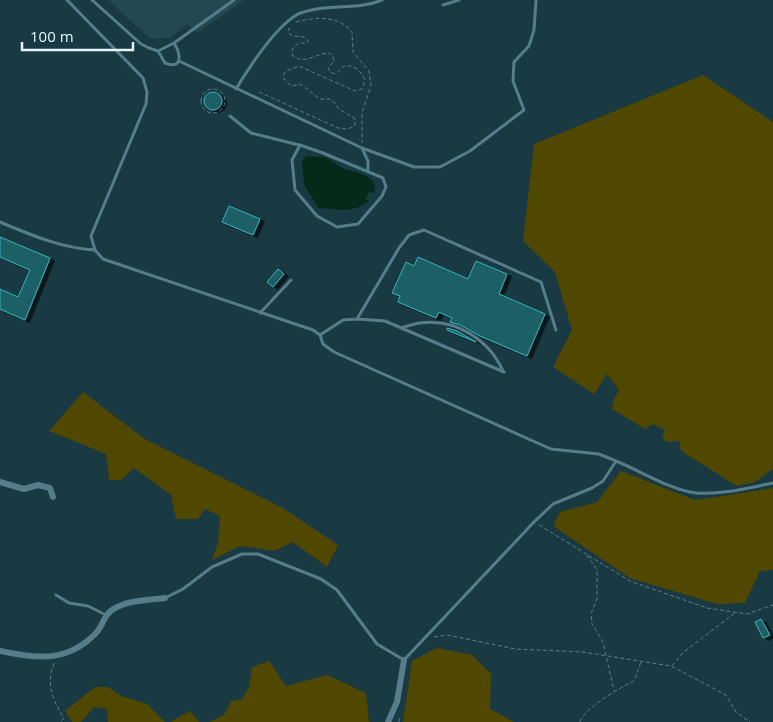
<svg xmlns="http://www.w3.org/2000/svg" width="773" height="722" font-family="'Open Sans',sans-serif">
	<defs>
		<filter id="shadow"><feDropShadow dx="4.5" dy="2.5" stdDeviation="0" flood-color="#0009"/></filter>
	</defs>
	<rect width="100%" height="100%" fill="#193943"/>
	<path fill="#244852" d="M108,0H244L197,33L187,24L169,38L151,39Z"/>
	<path fill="#504701" d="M703,75L773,122V469L755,482L737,486L681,451L679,441L667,442L662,437L665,430L653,424L645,429L612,409L613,401L619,390L607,374L594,394L553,367L572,330L555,272L523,241L534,144Z
		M83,392L145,439L281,507L338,545L327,567L293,542L275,551L240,546L212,560L218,543L220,516L205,509L198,519H176L171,495L134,468L121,480H109L106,454L49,431Z
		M621,471L695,500L773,488V570L760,571L745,603L717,604L630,578L553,526L560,512L597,502Z
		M437,648L472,655L491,674L490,709L514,722H403L412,661Z
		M269,661L286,686L327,675L366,693L369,722H209L224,715L231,701L242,699L249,687L252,667Z
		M95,687H108L121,696L147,704L165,722H108L107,709L94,707L81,722H72L65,711Z
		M190,711L199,722H170Z"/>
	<path fill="#052a1a" d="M307,156C313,157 322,156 327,158C333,161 338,166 344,169C356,172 380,176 374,193L369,192L366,199L369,201C354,214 336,209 318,208L304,184L302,161Z"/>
	<path fill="#1a6165" stroke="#39b2b9" filter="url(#shadow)" d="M204 101a9 9 0 1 1 18 0a9 9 0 1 1-18 0Z
		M229,206L260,219L253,235L222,222Z
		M0,237L50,258L25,320L0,309V289L18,297L30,270L0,257Z
		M418,257L468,279L476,261L507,274L499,294L545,314L527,356L480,336L460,325L450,322L452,318L439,312L436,318L398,302L400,296L392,293L406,262L414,266Z
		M278,269L284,274L273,287L267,282Z
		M447,328L457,331L476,342L447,330Z
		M761,619L770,635L763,638L755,622Z"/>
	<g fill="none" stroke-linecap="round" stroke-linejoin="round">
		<path stroke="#617c85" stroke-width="1" stroke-dasharray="4 2.5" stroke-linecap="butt" d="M296,22C315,17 339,15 352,32L353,52L369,71L371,85L362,113V143
			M201 101a12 12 0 1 1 24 0a12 12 0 1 1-24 0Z
			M259,92L338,128L347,129L353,127L356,122L354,118L339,109L334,102L330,99H320L300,84L291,86L284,79L283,76L286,71L299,66L355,91L362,89L365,80C362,73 355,64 345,66C341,67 339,72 335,74L330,72L328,68L334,61L333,56L329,53C316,53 306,65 293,56L292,50C296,43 299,43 307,43L308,41C304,34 298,38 291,35L288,32L289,28
			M539,525L630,581L707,608L747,614L773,605
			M587,555L597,570V598L591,614L592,624L603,642L614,691
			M434,637L448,635L515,649L583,652L671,666L726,695L736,712L750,722
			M54,663C46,684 52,699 64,718L60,722
			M672,666L684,652L736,612
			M399,718V722
			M580,722C585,707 620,688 634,681L641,662"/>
		<path stroke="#577d8a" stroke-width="3" d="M67,0L143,78L147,92L146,104L91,236L95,250L103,259L313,330L320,335L323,344L334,352L551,449L599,454L616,461L603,481L592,488L553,504L534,522L404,660L377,644L337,590L321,579L258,554H242L212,567L183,589L165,598
			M92,0L141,44L149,48L158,51
			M443,5L459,0
			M174,43C181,54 183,70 165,63L158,51L174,43L234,0
			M179,61L362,148L414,167H440L470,151L524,110L513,81L514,62L529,46L534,30L536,0
			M236,89C250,66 275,27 298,14C303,12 311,10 317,9C340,5 360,9 382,0
			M230,116L251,133L299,145
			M300,145L323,153L383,178L386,187L382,196L358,224L337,227L317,216L295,190L292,160Z
			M362,148L368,161V171
			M0,222C31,235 61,248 95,250
			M260,313L291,280
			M357,319L399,248L409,235L424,230L541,282L556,330
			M401,328C407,326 414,324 420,323C456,318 489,340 503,371
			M320,335L343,320L357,319L385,321L504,372
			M616,461C641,471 670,490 696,493C721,495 748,488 773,483
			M56,595L69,603L88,606L106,615"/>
		<path stroke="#577d8a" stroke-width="6" d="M0,482L24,489L38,485L50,488L53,497
			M0,651C37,659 68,663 97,632C103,625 104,615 112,610C127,600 148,600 165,598
			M388,722L397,702L404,660"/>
	</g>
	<path d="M22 42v8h111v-8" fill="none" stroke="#e4f6fc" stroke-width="2.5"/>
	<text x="30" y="42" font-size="15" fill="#e4f6fc" stroke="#193943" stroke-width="4" paint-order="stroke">100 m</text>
</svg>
